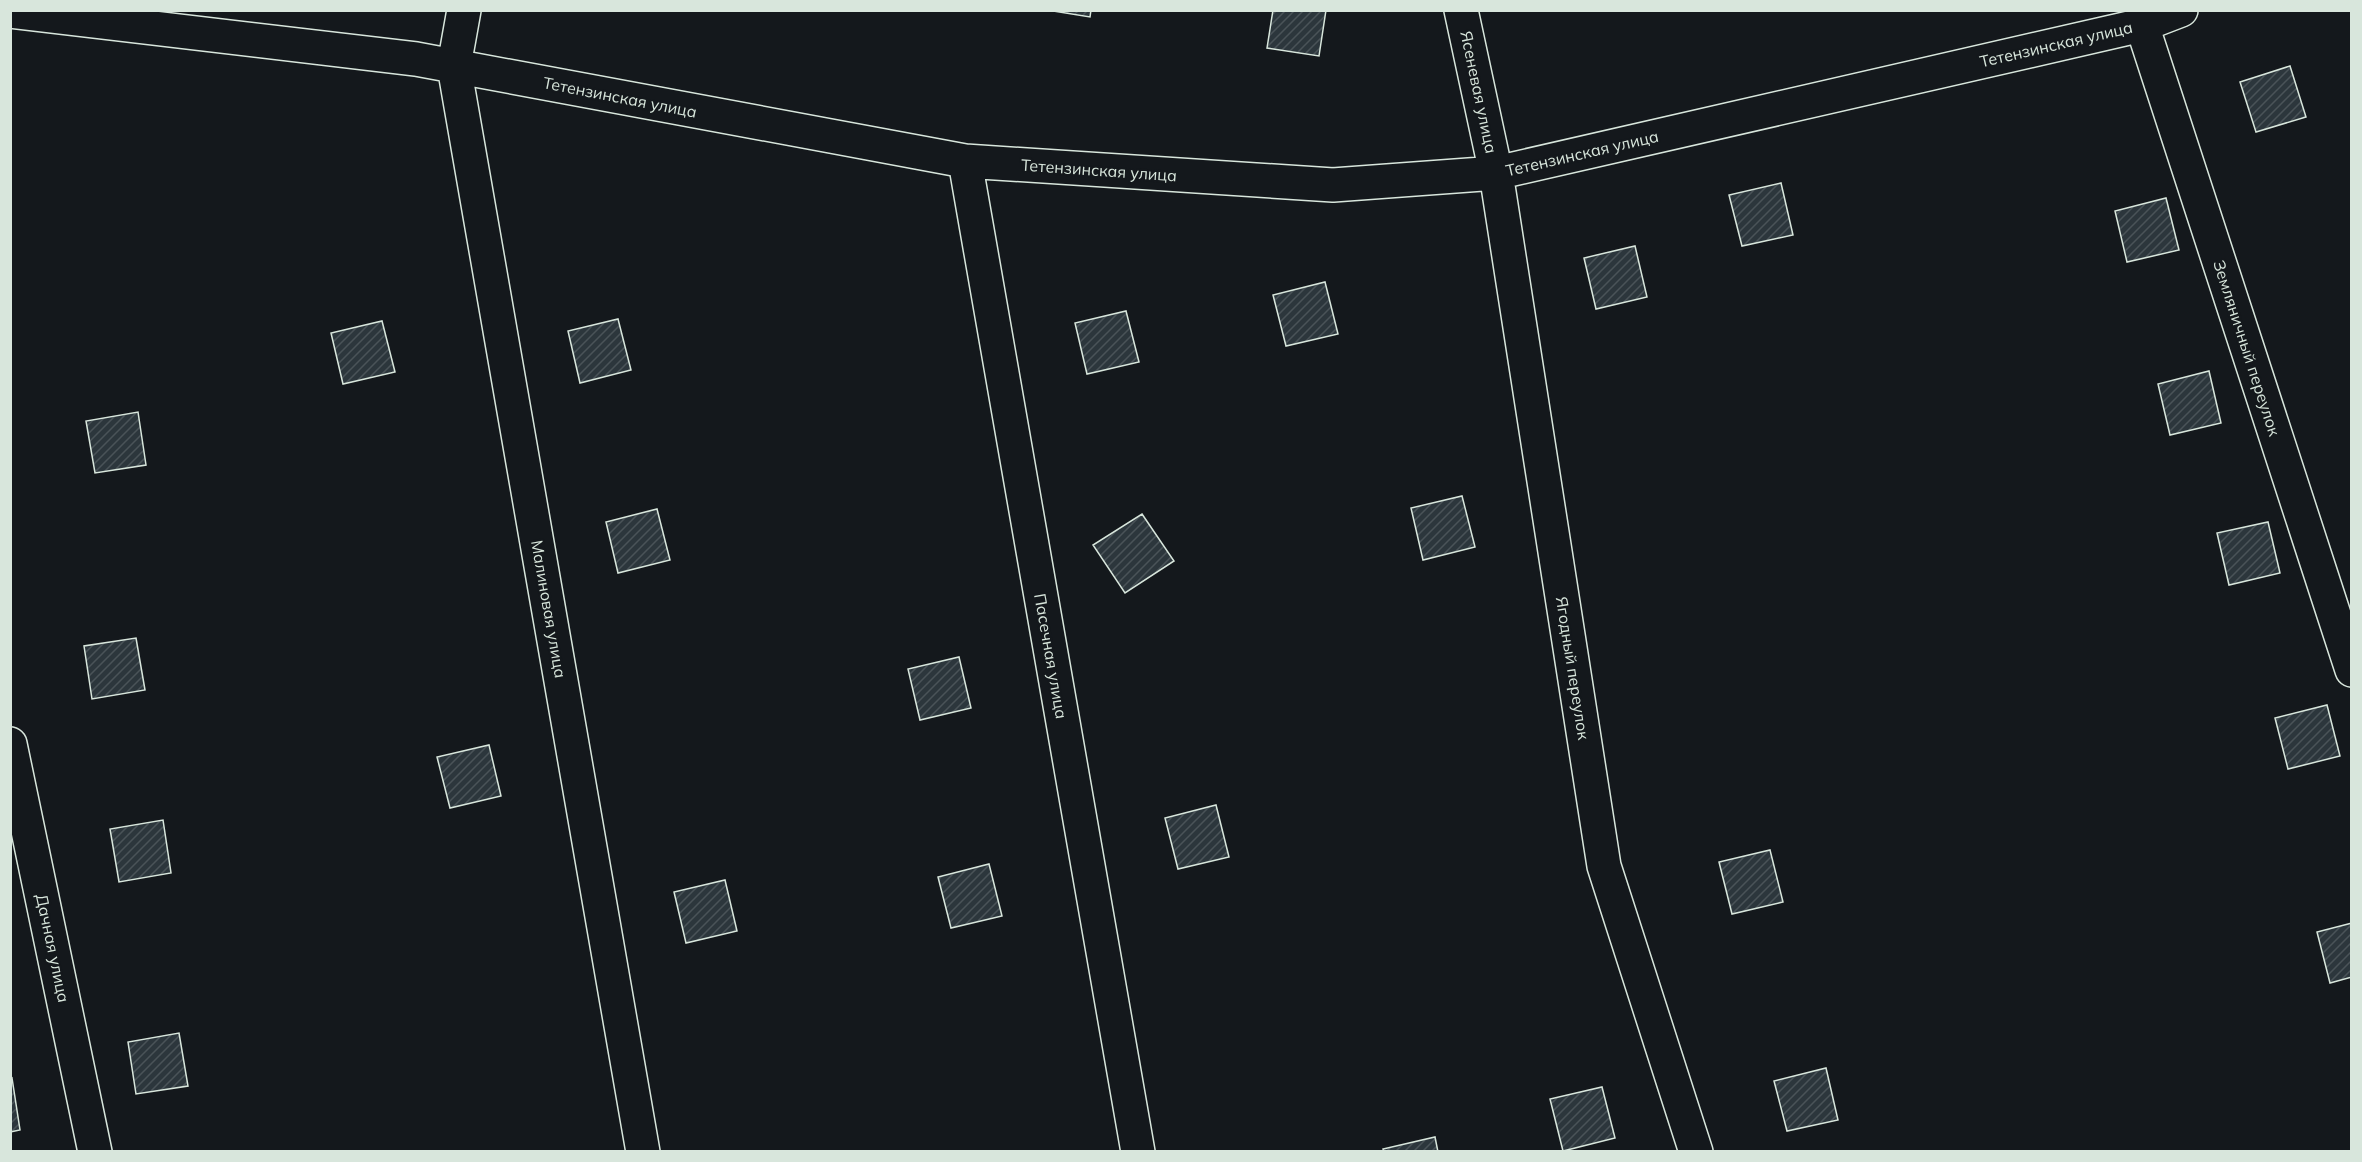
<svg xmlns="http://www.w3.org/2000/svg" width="2362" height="1162" font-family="Mulish,sans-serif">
	<defs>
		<pattern id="building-hatch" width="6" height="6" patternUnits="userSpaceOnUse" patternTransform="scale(1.5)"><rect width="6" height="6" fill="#2c363c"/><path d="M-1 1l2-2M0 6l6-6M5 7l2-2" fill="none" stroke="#4a5358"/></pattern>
	</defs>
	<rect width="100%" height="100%" fill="#14181c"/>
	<path fill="url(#building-hatch)" stroke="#d8e6dc" stroke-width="1.5" d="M1047,10H1091L1090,17Z
		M1273,10H1326L1319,56L1267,48Z
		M2290,66L2306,117L2256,132L2240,82Z
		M1781,183L1793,235L1742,246L1729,195Z
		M2166,198L2179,250L2127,262L2115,211Z
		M1635,246L1647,297L1596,309L1584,258Z
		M1325,282L1338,334L1286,346L1273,295Z
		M1126,311L1139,362L1087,374L1075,323Z
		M618,319L631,370L580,383L568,331Z
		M382,321L395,372L343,384L331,333Z
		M2209,371L2221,423L2170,435L2158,384Z
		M138,412L146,465L95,473L86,421Z
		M1462,496L1475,547L1423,560L1411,508Z
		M657,509L670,560L618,573L606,522Z
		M1142,514L1174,561L1125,593L1093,545Z
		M2268,522L2280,573L2229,585L2217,533Z
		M136,638L145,690L92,699L84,646Z
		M959,657L971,708L920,720L908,669Z
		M2327,705L2340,756L2288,769L2275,718Z
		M489,745L501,796L450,808L437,757Z
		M1216,805L1229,857L1178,869L1165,818Z
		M163,820L171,873L119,882L110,829Z
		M1770,850L1783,902L1732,914L1719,862Z
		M989,864L1002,916L951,928L938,877Z
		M725,880L737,931L686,943L674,892Z
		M2352,923V977L2330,983L2317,932Z
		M179,1033L188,1086L136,1094L128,1042Z
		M1826,1068L1838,1120L1787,1131L1774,1081Z
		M12,1078L20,1130L10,1132V1079Z
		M1602,1087L1615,1138L1563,1151L1550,1099Z
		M1435,1137L1438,1152H1384L1383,1149Z"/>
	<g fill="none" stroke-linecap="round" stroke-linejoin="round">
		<defs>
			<path id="minor" d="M464,10L454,66L643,1152
				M1461,10L1496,173L1604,866L1696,1152
				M10,11L416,59L965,161L1333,185L1496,173L2142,25L2181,10
				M2142,25L2352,670
				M965,161L1138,1152
				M10,744L95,1152"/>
		</defs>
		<use href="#minor" stroke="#d8e6dc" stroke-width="36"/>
		<use href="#minor" stroke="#14181c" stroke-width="33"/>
	</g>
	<g text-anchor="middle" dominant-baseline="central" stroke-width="4.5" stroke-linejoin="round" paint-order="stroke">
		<g font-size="16" fill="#d8e6dc" stroke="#14181c">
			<text transform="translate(2056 44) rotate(-13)">Тетензинская улица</text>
			<text transform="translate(1479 92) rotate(78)">Ясеневая улица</text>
			<text transform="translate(620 97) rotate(11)">Тетензинская улица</text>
			<text transform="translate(1582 153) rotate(-13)">Тетензинская улица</text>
			<text transform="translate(1099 170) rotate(4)">Тетензинская улица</text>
			<text transform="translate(2247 348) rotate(72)">Земляничный переулок</text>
			<text transform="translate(549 609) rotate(80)">Малиновая улица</text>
			<text transform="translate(1051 656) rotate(80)">Пасечная улица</text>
			<text transform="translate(1573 668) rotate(81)">Ягодный переулок</text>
			<text transform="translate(53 948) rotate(78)">Дачная улица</text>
		</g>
	</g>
	<rect width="2362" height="1162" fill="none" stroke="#d8e6dc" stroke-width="24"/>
</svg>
